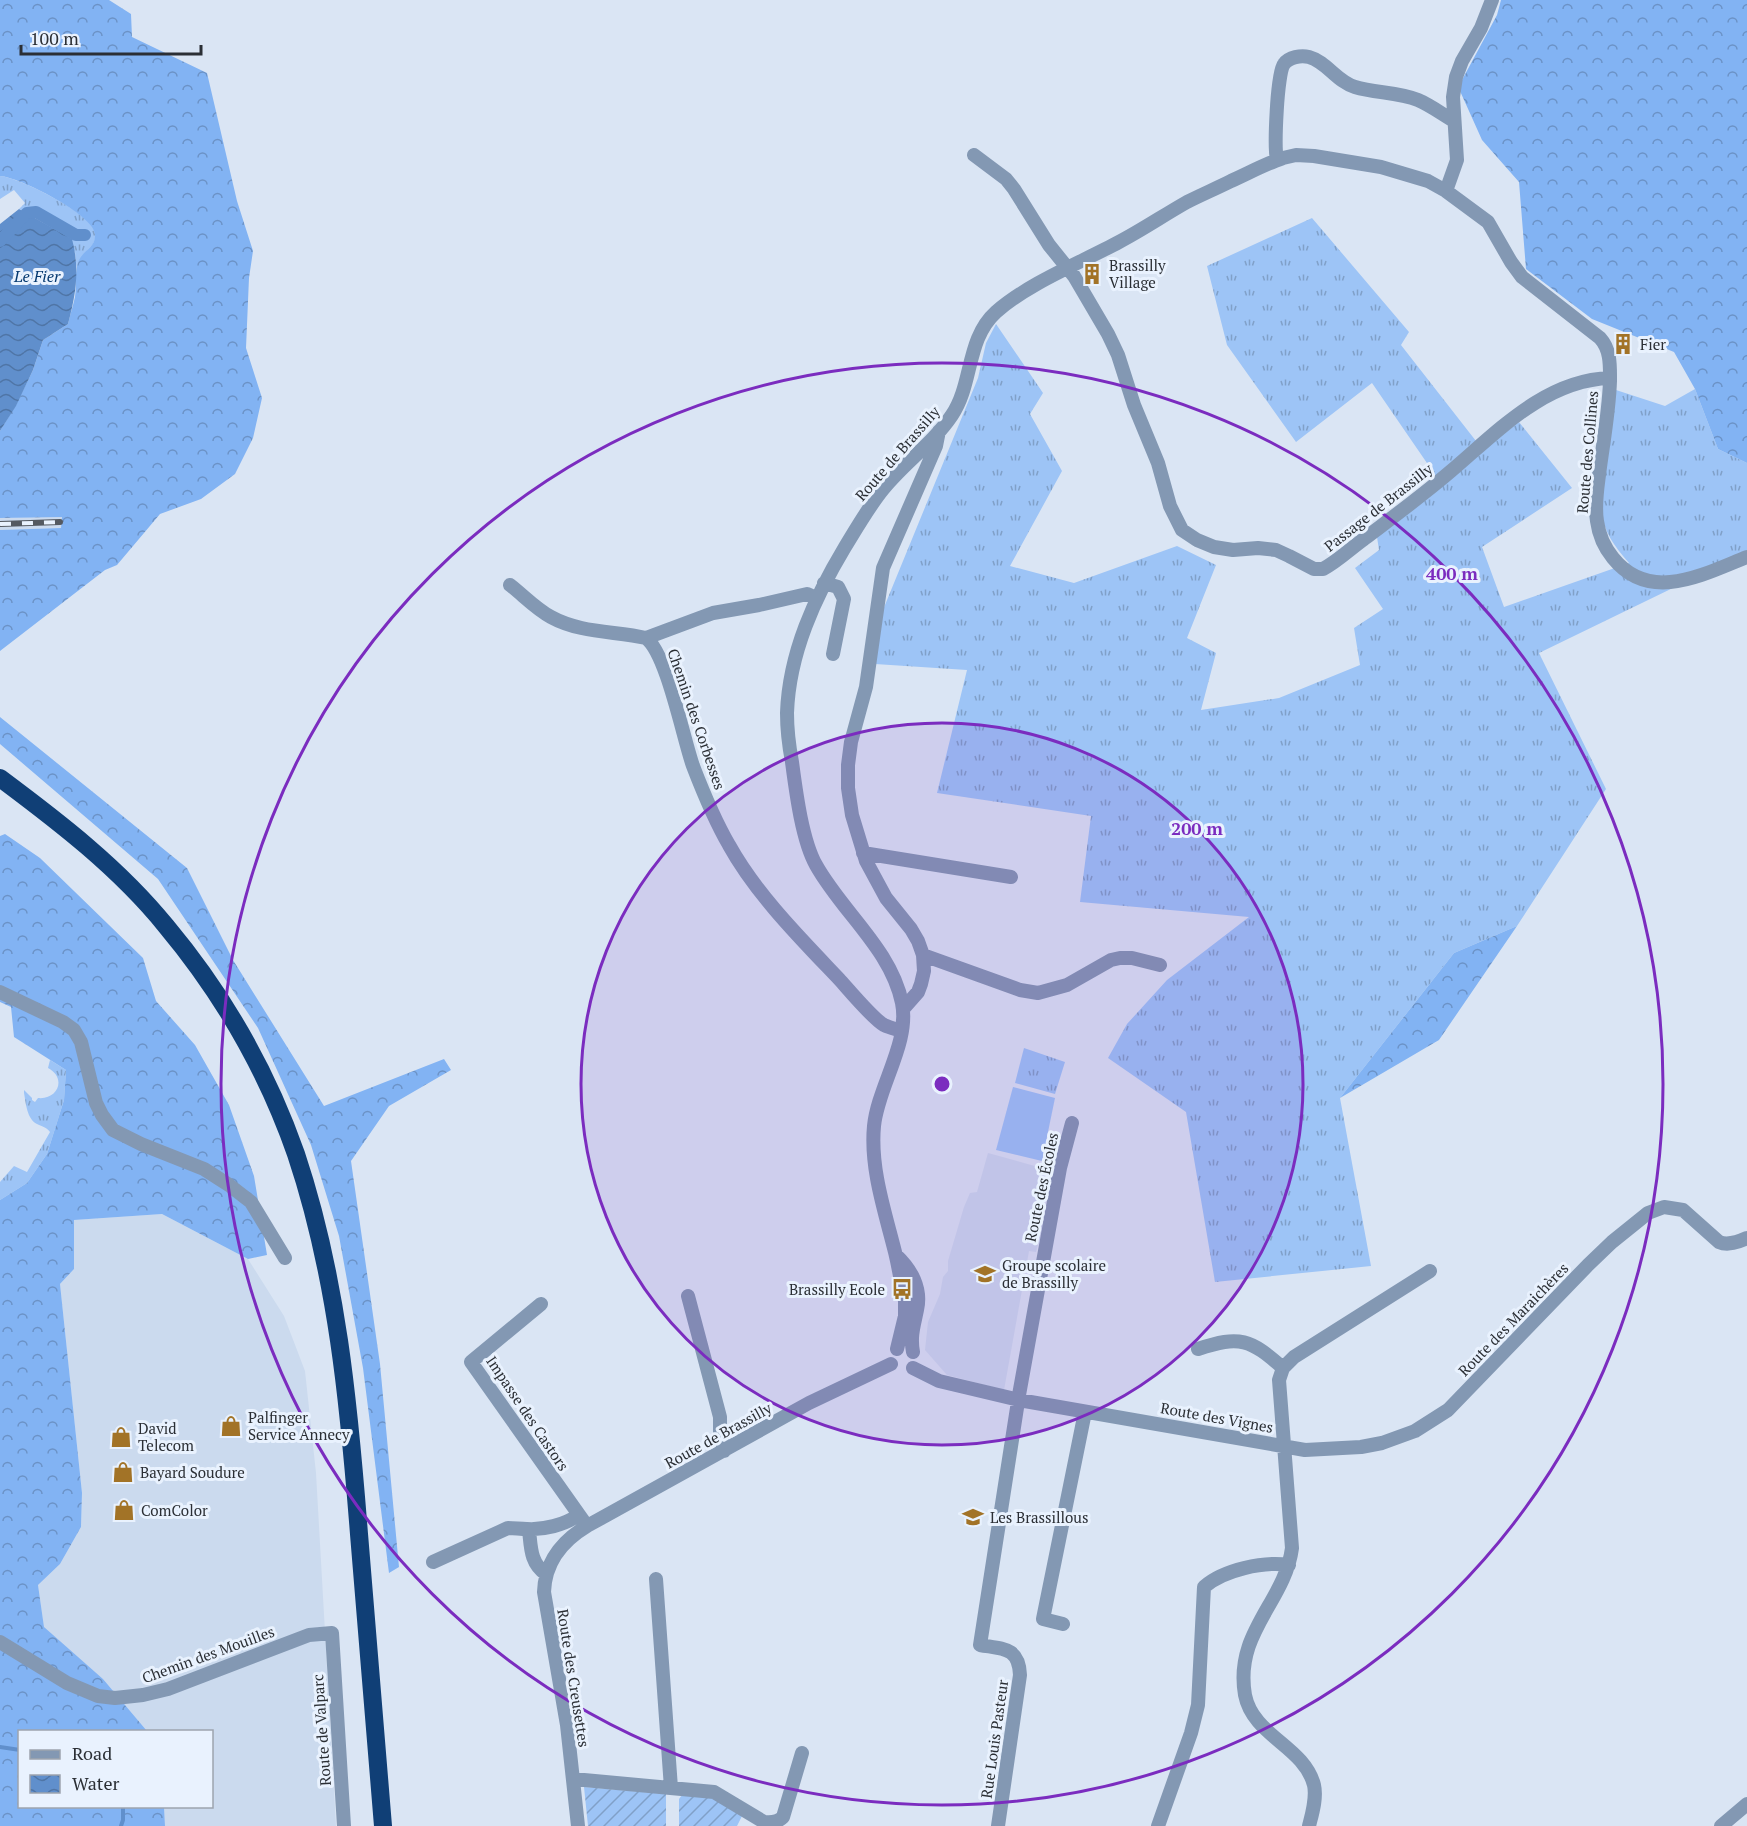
<svg xmlns="http://www.w3.org/2000/svg" width="1747" height="1826" font-family="'PT Serif',serif">
	<defs>
		<pattern id="grass-tufts" width="24" height="20" patternUnits="userSpaceOnUse" patternTransform="scale(1.5)"><rect width="24" height="20" fill="#9dc4f6"/><path d="M3 7l-1-3M5 7V3M7 7l1-3M15 17l-1-3M17 17v-4M19 17l1-3" fill="none" stroke="#80a0c8"/></pattern>
		<pattern id="forest-crowns" width="20" height="18" patternUnits="userSpaceOnUse" patternTransform="scale(1.5)"><rect width="20" height="18" fill="#82b3f3"/><path d="M2 6a3 3 0 1 1 6 0M12 15a3 3 0 1 1 6 0" fill="none" stroke="#6b92c6"/></pattern>
		<pattern id="garden-furrows" width="10" height="10" patternUnits="userSpaceOnUse" patternTransform="scale(1.5)"><rect width="10" height="10" fill="#9dc4f6"/><path d="M-1 1l2-2M0 10L10 0M9 11l2-2" fill="none" stroke="#80a0c8"/></pattern>
		<pattern id="water-waves" width="16" height="10" patternUnits="userSpaceOnUse" patternTransform="scale(1.5)"><rect width="16" height="10" fill="#608fcc"/><path d="M0 5q4-4 8 0t8 0" fill="none" stroke="#4f75a6"/></pattern>
	</defs>
	<rect width="100%" height="100%" fill="#dae5f4"/>
	<path fill="#cbdaee" d="M62,516V528L0,530V518Z
		M988,1153L1049,1170L1037,1211L1046,1215L1036,1252L1029,1251L1004,1390L947,1375L925,1350L928,1322L940,1294L943,1277L948,1271V1261L964,1207L970,1193L977,1192Z
		M162,1214L248,1259L284,1316L305,1371L316,1473L336,1826H165L164,1807L212,1806V1732L147,1731L103,1679L44,1628L38,1585L60,1564L81,1527L82,1493L60,1284L74,1269V1220Z"/>
	<path fill="url(#grass-tufts)" d="M0,176C18,177 90,213 95,231C98,244 87,249 81,258C78,261 78,267 77,271L75,252L38,218L19,209L25,203L14,190L0,199Z
		M1312,218L1409,332L1401,345L1483,450L1519,422L1572,488L1482,547L1504,607L1629,563C1613,544 1604,533 1601,508L1616,390L1665,406L1695,389L1718,449L1747,463V552L1539,653L1606,789L1517,926L1454,953L1340,1098L1371,1266L1215,1282L1186,1112L1108,1058L1127,1024L1167,980L1249,917L1080,902L1091,816L937,793L967,670L875,664L878,622L978,378L986,343L996,324L1043,393L1030,414L1062,471L1010,566L1074,583L1177,546L1216,565L1187,638L1216,653L1201,710L1279,698L1360,665L1354,628L1383,609L1355,568L1379,550L1377,537L1440,482L1372,383L1296,442L1227,345L1207,266Z
		M1024,1048L1065,1062L1055,1094L1015,1083Z
		M50,1060L66,1070L64,1100L47,1154L27,1183L0,1200V1182L14,1166L27,1172L50,1132C46,1127 43,1127 37,1124C27,1119 26,1104 24,1093V1090L32,1098V1100L35,1102L38,1098C58,1100 67,1078 48,1068Z"/>
	<path fill="url(#forest-crowns)" d="M0,0H109L131,14L132,37L207,73L237,201L253,251L249,278L246,348L262,398L253,438L235,474L201,499L160,514L117,565L105,570L0,651V530L61,528L62,517L0,518V431L16,405L33,370L43,340L68,324C70,315 73,306 75,297C77,285 74,272 79,260C84,250 96,247 95,234C94,215 19,177 0,176Z
		M1501,0H1747V463L1718,449L1695,389L1674,352L1592,319L1526,269L1519,182L1482,140L1460,91L1462,80L1497,15Z
		M0,717L187,868L233,960L324,1106L444,1059L451,1070L389,1106L351,1161L380,1364L399,1567L389,1573L363,1368L339,1236L311,1145L258,1028L158,879L0,744Z
		M5,834L40,858L143,958L156,1001L195,1045L229,1105L254,1176L267,1255L248,1259L162,1214L74,1220V1269L60,1284L82,1493L81,1527L60,1564L38,1585L44,1627L103,1679L147,1731L20,1732V1806L164,1807L165,1826H0V1200L27,1183L47,1154L64,1100L66,1070L14,1037L11,1007L0,1002V836Z
		M1517,926L1439,1040L1340,1098L1454,953Z"/>
	<path fill="url(#garden-furrows)" d="M584,1787L666,1794V1826H588Z
		M682,1795L710,1796L742,1816L737,1826H679V1799Z"/>
	<path fill="#9dc4f6" d="M1013,1087L1055,1098L1042,1161L996,1150Z"/>
	<path fill="url(#water-waves)" d="M19,209L72,239C80,269 76,294 68,324L43,340L33,370L16,406L0,431V224Z"/>
	<g fill="none" stroke-linecap="round" stroke-linejoin="round">
		<path stroke="#608fcc" stroke-width="4" d="M0,1747L20,1750
			M121,1826L123,1820V1806"/>
		<path stroke="#608fcc" stroke-width="12" d="M0,241L27,213L36,212L76,235H85"/>
		<path stroke="#8398b3" stroke-width="14" d="M974,155L1006,179L1014,189L1049,245L1074,276L1108,334L1118,355L1134,405L1158,463L1170,506L1182,530L1197,540L1214,547L1233,550L1258,548L1276,550L1289,556L1314,569H1323C1338,561 1350,549 1364,539C1393,517 1423,495 1451,471C1497,432 1545,380 1610,378
			M1277,160C1274,147 1277,73 1284,64C1289,57 1301,55 1309,57C1327,62 1336,81 1355,87C1375,93 1399,92 1418,100C1430,105 1442,114 1454,121
			M1446,191L1457,160L1453,97L1456,77L1462,61L1481,28L1492,0
			M824,583L838,587L844,599L833,654
			M510,585C523,595 536,609 551,617C580,633 614,631 646,638C667,654 683,738 693,766C703,792 715,821 729,845C756,894 801,939 839,979C849,990 873,1019 884,1025C890,1028 896,1029 902,1031
			M646,638L713,613L759,605L807,594L816,598
			M863,853L1011,877
			M923,955L1020,990L1038,993L1067,985L1111,960L1120,958H1132L1160,965
			M0,992L63,1022L74,1030L81,1042L96,1103L102,1115L113,1130L141,1144L204,1169L229,1185L251,1202L285,1258
			M903,1009L918,992L921,984L924,971L923,955L918,941L911,929L886,898L866,861L852,815L848,788V765L851,742L866,687L883,568L936,446L939,431
			M896,1255C911,1269 922,1288 917,1310C914,1325 910,1336 913,1352
			M688,1296L720,1417V1431L724,1451
			M541,1304L471,1362L587,1526
			M897,1349L905,1316V1301C901,1284 899,1268 895,1252C885,1212 870,1168 874,1126C878,1086 910,1043 902,1003C891,949 842,912 816,865C802,840 796,792 792,762C789,746 787,729 787,713C789,653 815,597 845,547C856,529 867,510 880,493C901,465 932,445 952,415C973,384 966,339 996,312C1029,283 1080,263 1119,242C1142,230 1164,215 1187,202C1201,195 1217,188 1231,181C1249,173 1265,164 1283,158L1296,155L1314,156L1381,167L1428,181L1446,191L1488,222L1511,262L1522,277L1600,338C1611,350 1610,366 1610,381C1609,410 1604,438 1600,467C1598,485 1594,503 1597,521C1599,536 1604,547 1613,558C1650,604 1704,574 1747,557
			M1198,1349C1240,1335 1250,1339 1283,1368
			M913,1368L939,1381L1019,1400L1305,1450L1361,1447L1382,1443L1415,1431L1448,1410L1588,1265L1612,1242L1648,1213L1664,1207L1683,1210L1719,1242C1728,1246 1738,1242 1747,1238
			M529,1530C531,1547 530,1563 546,1574
			M433,1562L508,1528C515,1528 520,1529 527,1529C543,1530 565,1525 578,1515
			M656,1579L671,1788
			M1063,1624L1043,1619L1085,1412
			M0,1642L67,1683L98,1696L115,1698L143,1695L168,1689L309,1635L332,1633L344,1826
			M573,1779L714,1792L764,1822C771,1823 778,1822 783,1817L802,1753
			M578,1826L567,1725L544,1592C545,1562 562,1541 587,1526L809,1403L891,1364
			M998,1826L1020,1675C1019,1647 1003,1649 980,1645L1019,1395L1060,1168L1072,1123
			M1158,1826L1191,1733L1198,1705L1204,1587C1223,1570 1264,1561 1289,1565
			M1309,1826C1312,1814 1317,1798 1314,1785C1304,1746 1253,1736 1245,1695C1234,1632 1285,1602 1292,1548L1279,1380L1283,1368L1294,1357L1430,1271
			M1721,1826L1747,1804"/>
		<path stroke="#103f76" stroke-width="18" d="M0,778C59,822 119,868 166,926C222,993 267,1071 296,1154C337,1276 349,1405 359,1534C367,1631 375,1729 383,1826"/>
		<defs>
			<path id="rail" d="M0,524L60,522"/>
		</defs>
		<use href="#rail" stroke="#545961" stroke-width="6"/>
		<use href="#rail" stroke="#e9f2fe" stroke-width="4" stroke-dasharray="11" stroke-linecap="butt"/>
	</g>
	<circle cx="942" cy="1084" r="361" fill="#7b2cbf" fill-opacity=".12"/>
	<g fill="none" stroke="#7b2cbf" stroke-width="3">
		<circle cx="942" cy="1084" r="361"/>
		<circle cx="942" cy="1084" r="721"/>
	</g>
	<defs>
		<symbol id="building-bare" viewBox="-9 -9 18 18"><path d="M-4-6H4V6H1V3H-1V6H-4ZM-2.5-4.3h1.7v1.8h-1.7ZM.8-4.3h1.7v1.8H.8ZM-2.5-1h1.7V.8h-1.7ZM.8-1h1.7V.8H.8Z" fill="#a27327" stroke="#e9f2fe" stroke-width="2.5" paint-order="stroke"/></symbol>
		<symbol id="school-bare" viewBox="-9 -9 18 18"><path d="M0-5L7-2L0 1L-7-2ZM-4 1L0 2.5L4 1V4Q0 6-4 4Z" fill="#a27327" stroke="#e9f2fe" stroke-width="2.5" paint-order="stroke"/></symbol>
		<symbol id="bus-bare" viewBox="-9 -9 18 18"><path d="M-5-6H5V4H4V6H2V4H-2V6H-4V4H-5ZM-3.5-4V0h7V-4ZM-3.5 1.2v1.5H-2V1.2ZM2 1.2v1.5H3.5V1.2Z" fill="#a27327" stroke="#e9f2fe" stroke-width="2.5" paint-order="stroke"/></symbol>
		<symbol id="shop-bare" viewBox="-9 -9 18 18"><path d="M-5-2.5h2.3a2.7 3.5 0 0 1 5.4 0H5L5.5 6h-11ZM-1.5-2.5h3a1.5 2.3 0 0 0-3 0Z" fill="#a27327" stroke="#e9f2fe" stroke-width="2.5" paint-order="stroke"/></symbol>
	</defs>
	<g fill-rule="evenodd">
		<use href="#building-bare" x="1077" y="259" width="30" height="30"/>
		<use href="#building-bare" x="1608" y="329" width="30" height="30"/>
		<use href="#school-bare" x="970" y="1259" width="30" height="30"/>
		<use href="#bus-bare" x="887" y="1274" width="30" height="30"/>
		<use href="#shop-bare" x="216" y="1411" width="30" height="30"/>
		<use href="#shop-bare" x="106" y="1422" width="30" height="30"/>
		<use href="#shop-bare" x="108" y="1457" width="30" height="30"/>
		<use href="#shop-bare" x="109" y="1495" width="30" height="30"/>
		<use href="#school-bare" x="958" y="1502" width="30" height="30"/>
	</g>
	<g text-anchor="middle" dominant-baseline="central" stroke-width="6" stroke-linejoin="round" paint-order="stroke">
		<g font-size="15" fill="#2b2f35" stroke="#e9f2fe" text-anchor="start">
			<text x="1109" y="265">Brassilly<tspan x="1109" dy="17">Village</tspan></text>
			<text x="1640" y="344">Fier</text>
			<text x="1002" y="1265">Groupe scolaire<tspan x="1002" dy="17">de Brassilly</tspan></text>
			<text x="885" y="1289" text-anchor="end">Brassilly Ecole</text>
			<text x="248" y="1417">Palfinger<tspan x="248" dy="17">Service Annecy</tspan></text>
			<text x="138" y="1428">David<tspan x="138" dy="17">Telecom</tspan></text>
			<text x="140" y="1472">Bayard Soudure</text>
			<text x="141" y="1510">ComColor</text>
			<text x="990" y="1517">Les Brassillous</text>
		</g>
		<g font-size="15" fill="#2b2f35" stroke="#e9f2fe">
			<text transform="translate(1587 452) rotate(-85)">Route des Collines</text>
			<text transform="translate(897 453) rotate(-49)">Route de Brassilly</text>
			<text transform="translate(1378 507) rotate(-38)">Passage de Brassilly</text>
			<text transform="translate(697 719) rotate(71)">Chemin des Corbesses</text>
			<text transform="translate(1041 1187) rotate(-78)">Route des Écoles</text>
			<text transform="translate(1513 1319) rotate(-46)">Route des Maraichères</text>
			<text transform="translate(528 1413) rotate(56)">Impasse des Castors</text>
			<text transform="translate(1217 1417) rotate(10)">Route des Vignes</text>
			<text transform="translate(718 1435) rotate(-29)">Route de Brassilly</text>
			<text transform="translate(208 1654) rotate(-20)">Chemin des Mouilles</text>
			<text transform="translate(574 1678) rotate(81)">Route des Creusettes</text>
			<text transform="translate(321 1730) rotate(-94)">Route de Valparc</text>
			<text transform="translate(994 1739) rotate(-82)">Rue Louis Pasteur</text>
		</g>
		<g font-size="16" font-style="italic" fill="#053970" stroke="#e9f2fe">
			<text x="37" y="276">Le Fier</text>
		</g>
	</g>
	<circle cx="942" cy="1084" r="9" fill="#7b2cbf" stroke="#e9f2fe" stroke-width="3"/>
	<g font-size="18" text-anchor="middle" font-weight="bold" fill="#7b2cbf" stroke="#e9f2fe" stroke-width="6" stroke-linejoin="round" paint-order="stroke">
		<text x="1452" y="580">400 m</text>
		<text x="1197" y="835">200 m</text>
	</g>
	<rect x="18" y="1730" width="195" height="78" fill="#e9f2fe" stroke="#9da4ae" stroke-width="1.5"/>
	<rect x="30" y="1750" width="30" height="9" fill="#8398b3" stroke="#9da4ae" stroke-width="1.5"/>
	<text x="72" y="1760" font-size="18" fill="#2b2f35">Road</text>
	<rect x="30" y="1775" width="30" height="18" fill="url(#water-waves)" stroke="#9da4ae" stroke-width="1.5"/>
	<text x="72" y="1790" font-size="18" fill="#2b2f35">Water</text>
	<path d="M21 45v9h180v-9" fill="none" stroke="#2b2f35" stroke-width="3"/>
	<text x="30" y="45" font-size="18" fill="#2b2f35" stroke="#e9f2fe" stroke-width="4.5" paint-order="stroke">100 m</text>
</svg>
